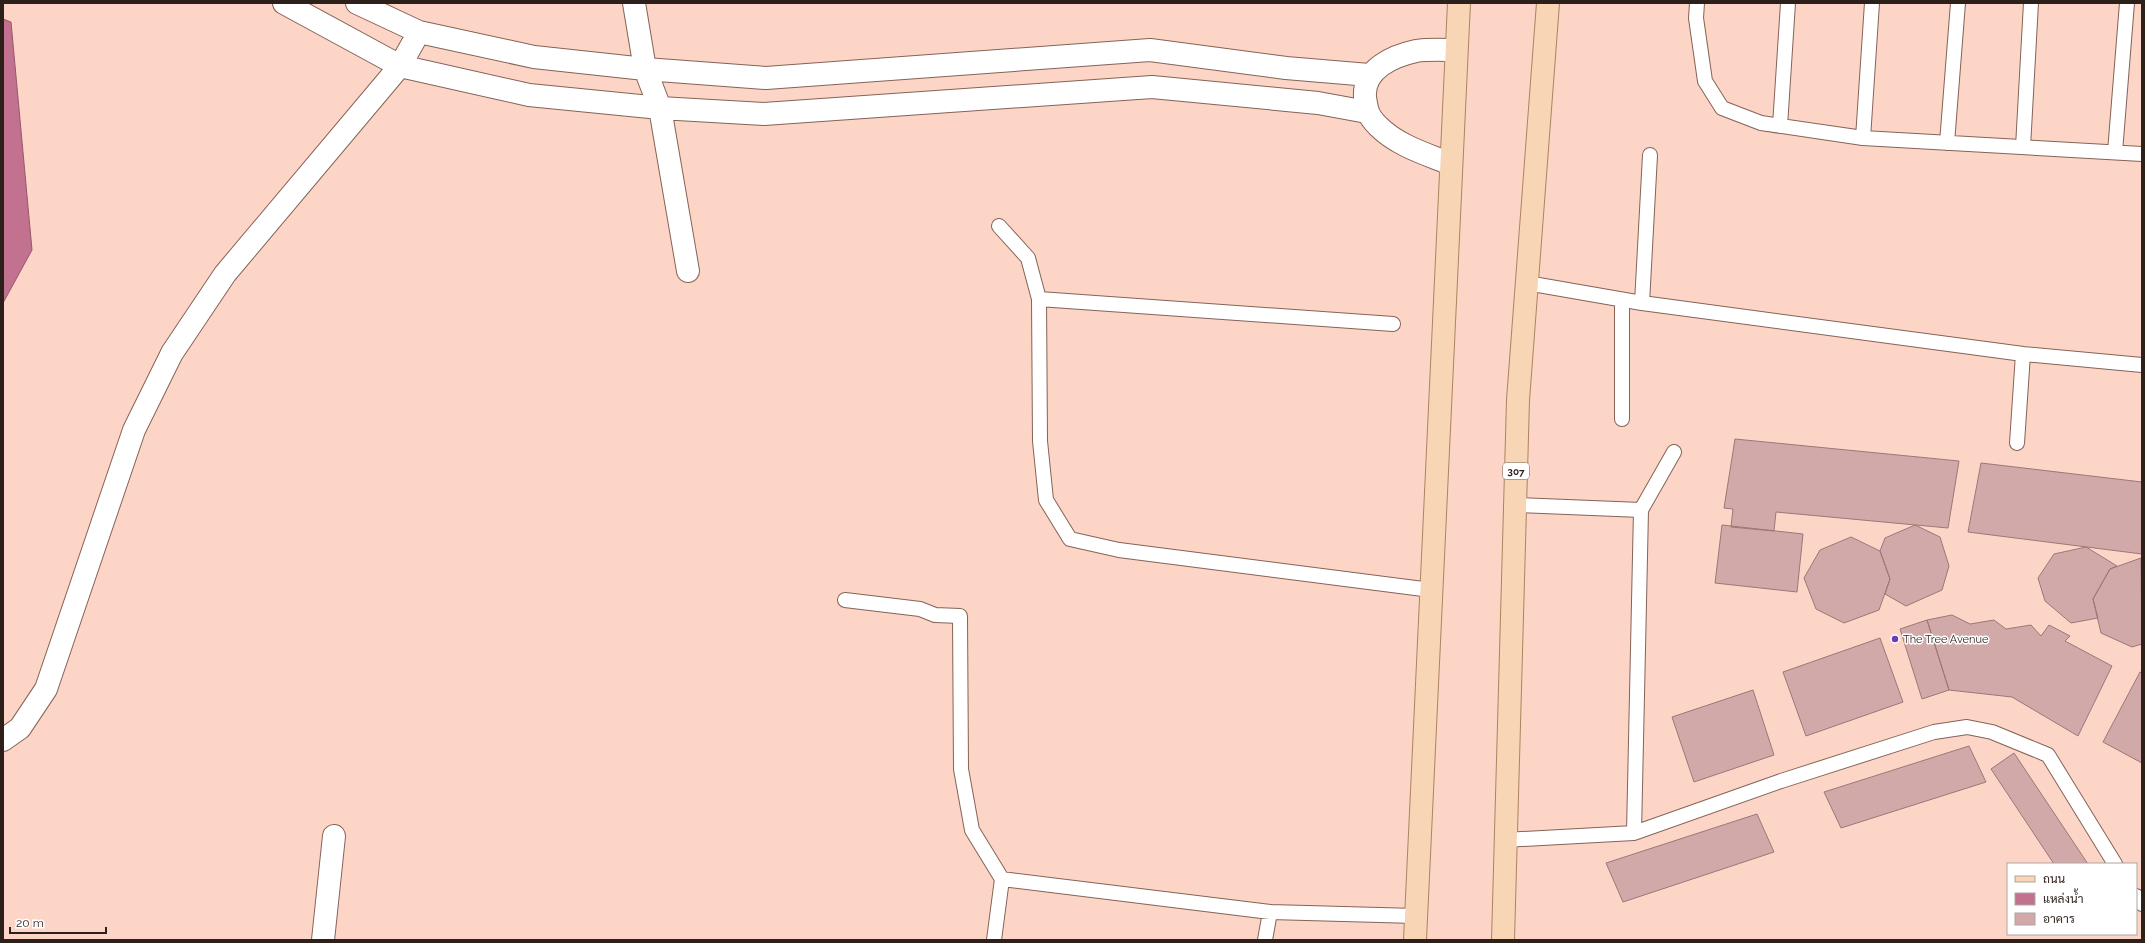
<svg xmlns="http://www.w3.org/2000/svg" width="2145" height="943" font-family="Raleway,Sarabun,sans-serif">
	<rect width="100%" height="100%" fill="#fcd5c7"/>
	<path fill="#c2718f" stroke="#95586c" d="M3,19L11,22L32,250L3,303Z"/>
	<path fill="#d2a9a9" stroke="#9d7777" d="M1735,439L1959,461L1948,528L1776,512L1774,531L1731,527L1733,509L1724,508Z
		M1981,463L2142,482V554L1968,532Z
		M1722,525L1803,534L1797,592L1715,583Z
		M1915,525L1940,537L1949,566L1942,590L1906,606L1885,594L1890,579L1880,551L1885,538Z
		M1851,537L1880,551L1890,579L1879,610L1844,623L1816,609L1804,578L1820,550Z
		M2086,547L2117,566L2110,569L2093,599L2098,618L2071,623L2045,601L2038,578L2054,554Z
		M2141,558L2142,644L2132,647L2101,633L2093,599L2110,569Z
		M1952,615L1970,624L1994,620L2006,629L2031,625L2041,636L2049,625L2070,636L2065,641L2112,666L2078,736L2012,697L1949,690L1927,620Z
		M1927,620L1949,690L1922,699L1900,629Z
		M1880,638L1903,702L1806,736L1783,672Z
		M2140,672L2142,673V763L2103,742Z
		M1753,690L1774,755L1694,782L1672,717Z
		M1969,746L1986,782L1841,828L1824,792Z
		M2014,753L2088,864H2054L1991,769Z
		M1757,814L1774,852L1623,902L1606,863Z"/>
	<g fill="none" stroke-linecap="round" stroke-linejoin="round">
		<defs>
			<path id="lane" d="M1697,3L1696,18L1705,81L1722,108L1761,123L1863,138L2142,154
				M1780,126L1788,3
				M1863,138L1872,3
				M1947,143L1958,3
				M2023,147L2031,3
				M2115,152L2127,3
				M999,226L1028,258L1039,299L1040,441L1046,500L1070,539L1119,550L1431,590
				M1527,283L1642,303L2023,354L2142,365
				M1039,299L1393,324
				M1622,300V419
				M1642,303L1650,155
				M2017,443L2023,354
				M1516,505L1641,510
				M845,600L920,609L935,615L960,616L961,769L972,830L1002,879L1270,912L1416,916
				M1634,833L1641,510L1674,452
				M1505,840L1634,833L1781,781L1934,732L1967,727L1992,732L2048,755L2115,864
				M2136,896L2142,904
				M994,940L1002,879
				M1265,940L1270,912"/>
			<path id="street" d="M284,3L400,66L529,95L660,108L764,114L1152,87L1318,103L1367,112
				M357,3L419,32L534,57L645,69L766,78L1150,50L1286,68L1369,75
				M634,3L645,69L660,108L688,271
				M1451,164C1426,154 1398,146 1378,126C1368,116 1367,111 1365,97C1363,69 1393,56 1416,51C1429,49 1444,50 1456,50
				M3,740L20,728L46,689L134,430L172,353L225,274L400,66L419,32
				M323,940L334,836"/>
			<path id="primary" d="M1415,940L1459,3
				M1503,940L1518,400L1548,3"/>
		</defs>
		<use href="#lane" stroke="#856357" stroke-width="16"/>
		<use href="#street" stroke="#856357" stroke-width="24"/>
		<use href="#primary" stroke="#ae835f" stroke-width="24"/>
		<use href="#lane" stroke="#fff" stroke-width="14"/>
		<use href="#street" stroke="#fff" stroke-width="22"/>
		<use href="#primary" stroke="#f8d5b5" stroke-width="22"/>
	</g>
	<circle fill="#6140b8" stroke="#fff" stroke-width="1.5" cx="1895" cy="639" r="4"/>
	<g text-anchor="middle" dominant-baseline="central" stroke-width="3" stroke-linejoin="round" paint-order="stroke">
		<rect fill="#fff" stroke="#6c625f" stroke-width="1" x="1503" y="463" width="26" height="16" rx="3"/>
		<g font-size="10" font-weight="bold" fill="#2d1f1a">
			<text x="1516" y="471">307</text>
		</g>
		<g font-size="11" fill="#2d1f1a" stroke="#fff" text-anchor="start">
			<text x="1903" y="639">The Tree Avenue</text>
		</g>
	</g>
	<rect width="2145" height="943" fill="none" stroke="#2d1f1a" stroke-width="8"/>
	<rect x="2007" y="863" width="130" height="72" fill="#ffffff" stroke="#aba5a3"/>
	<rect x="2015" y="876" width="20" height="6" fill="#f8d5b5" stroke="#aba5a3"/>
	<text x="2043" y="883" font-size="12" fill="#2d1f1a">ถนน</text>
	<rect x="2015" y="893" width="20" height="12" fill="#c2718f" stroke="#aba5a3"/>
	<text x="2043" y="903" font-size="12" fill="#2d1f1a">แหล่งน้ำ</text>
	<rect x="2015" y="913" width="20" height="12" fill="#d2a9a9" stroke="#aba5a3"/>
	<text x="2043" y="923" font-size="12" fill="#2d1f1a">อาคาร</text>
	<path d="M10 927v6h96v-6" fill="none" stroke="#2d1f1a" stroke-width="2"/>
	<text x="16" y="927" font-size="12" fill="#2d1f1a" stroke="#ffffff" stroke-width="3" paint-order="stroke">20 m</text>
</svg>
